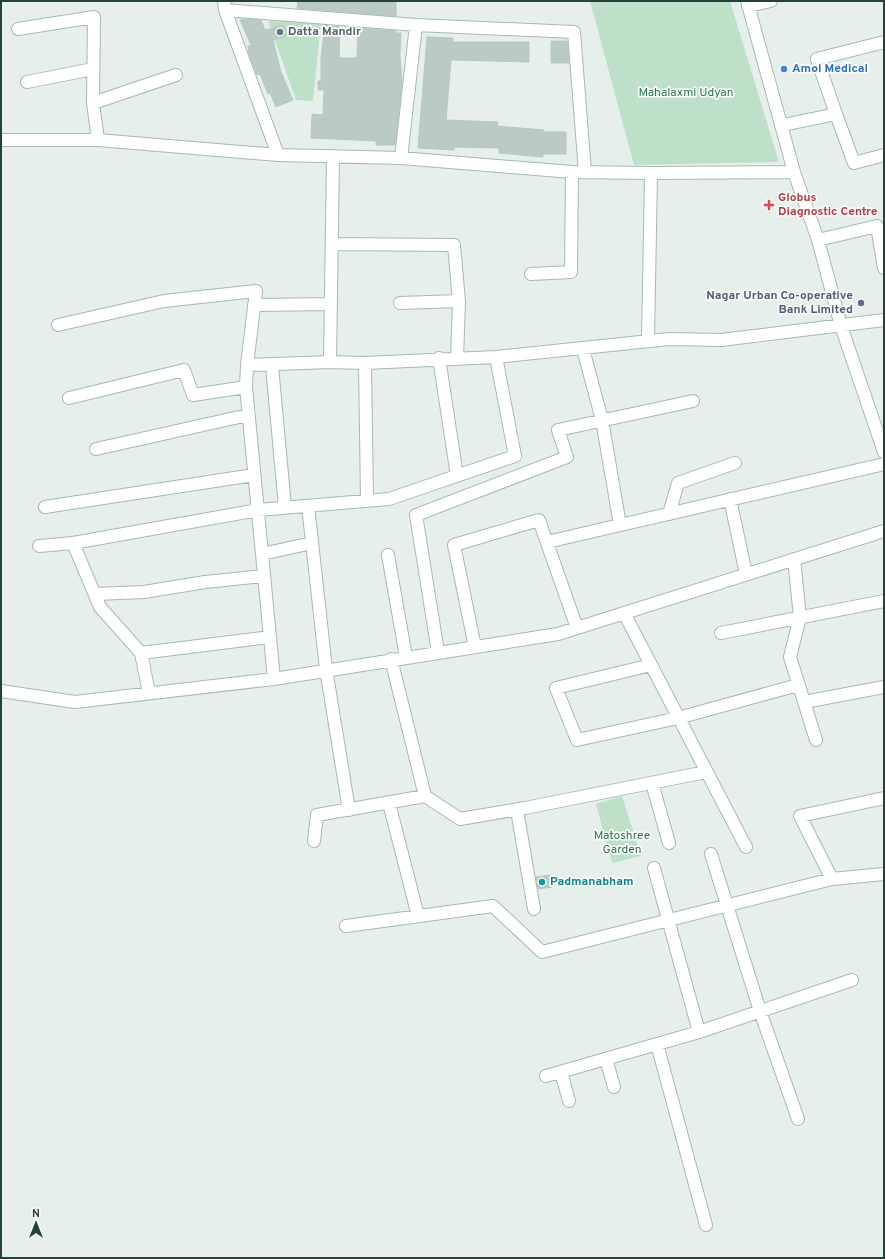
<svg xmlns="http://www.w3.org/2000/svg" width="885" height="1259" font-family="Overpass,sans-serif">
	<rect width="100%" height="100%" fill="#e6efeb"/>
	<path fill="#bfe0c8" d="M590,1H730L779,162L634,165Z
		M268,21L321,22L313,101L296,100Z
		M622,796L641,856L612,863L596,804Z"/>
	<path fill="#bbcac4" stroke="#b8c9c2" d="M298,1H396V16L297,8Z
		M243,19L261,20L265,30L284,25L286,36L273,40L281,72L293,100L276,107L270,93L268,94L260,74L257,75L249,54L248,46L251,45L240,20Z
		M325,25L340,27L339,58H357L358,28L396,31V33H401L400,56L402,82L395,145H376V141L311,138L312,114L323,115L324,90H318V81H321V58Z
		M427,37L453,38L452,42H529V62L451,60L446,120L498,122L497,126L544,130V132H566V154H543V157L531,156L499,153V148L454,147V150L418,148Z
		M551,41H567L569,63H551Z
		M550,875L552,887L538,889L536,877Z"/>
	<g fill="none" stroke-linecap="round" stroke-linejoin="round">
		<defs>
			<path id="minor" d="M224,1L225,10L278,155
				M747,1L794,172L818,240L841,326L884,452
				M748,6L771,1
				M225,10L416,25L574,32L585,172
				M18,29L94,17L93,103L98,140
				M27,82L93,69
				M93,103L176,75
				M836,114L854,163L884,155
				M783,125L836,114L817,59L884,42
				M1,140H98L278,155L401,158L572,172L651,173L794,172
				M401,158L416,25
				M818,240L877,226L884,268
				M332,244L454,245L459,301L457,359
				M531,274L571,272L572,172
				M400,303L459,301
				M254,305L331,304
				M58,325L164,301L256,291L247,365
				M648,341L651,173
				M583,349L602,420L620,525
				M439,358L457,476
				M330,362L333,156
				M365,363L367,501
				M272,366L285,507
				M69,398L184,370L193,395L246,387L247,365L330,362L365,363L496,357L669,339L721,340L884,320
				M96,449L248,415
				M730,499L746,574
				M308,506L326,669L349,810
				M45,507L254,475
				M669,514L678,483L735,463
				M547,542L884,464
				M73,543L100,607L141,653L149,693
				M39,546L73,543L258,510L389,499L515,456L496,357
				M262,554L312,543
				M388,555L406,657
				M794,559L800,617L790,657L816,740
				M95,594L144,592L205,582L264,576
				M624,613L746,847
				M721,633L884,601
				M475,647L454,545L539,520L577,628
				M438,652L416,515L567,457L558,430L693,401
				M141,653L270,637
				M391,659L425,796
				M651,665L556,688L577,740L678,718L798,685
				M274,679L558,634L884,531
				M1,691L75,702L274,679L246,387
				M804,702L884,687
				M652,783L669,843
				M389,803L418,916
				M517,810L534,909
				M314,841L317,815L425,796L460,819L525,808L706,772
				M711,854L760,1011L798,1119
				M654,868L699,1032
				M832,879L800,816L884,798
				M346,926L493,906L542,952L832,879L884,874
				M657,1044L706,1225
				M606,1059L614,1087
				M561,1072L569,1101
				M546,1076L699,1032L852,980"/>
		</defs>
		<use href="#minor" stroke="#a8b8b2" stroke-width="14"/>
		<use href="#minor" stroke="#fff" stroke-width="12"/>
	</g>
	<circle fill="#6b7280" stroke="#f7fbf9" stroke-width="1.5" cx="280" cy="32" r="4"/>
	<circle fill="#3f7fe0" stroke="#f7fbf9" stroke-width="1.5" cx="784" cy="69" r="4"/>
	<path fill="#e0444e" stroke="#f7fbf9" stroke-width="1.5" d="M767 199h4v4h4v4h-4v4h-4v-4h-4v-4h4z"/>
	<circle fill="#5c6f8a" stroke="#f7fbf9" stroke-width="1.5" cx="861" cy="303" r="4"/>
	<circle fill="#0f9aa8" stroke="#f7fbf9" stroke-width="1.5" cx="542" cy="882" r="4"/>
	<g text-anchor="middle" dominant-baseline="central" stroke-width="3.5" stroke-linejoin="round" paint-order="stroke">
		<g font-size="12" font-weight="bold" fill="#5b616d" stroke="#f7fbf9" text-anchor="start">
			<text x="288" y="32">Datta Mandir</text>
		</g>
		<g font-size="12" font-weight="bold" fill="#366cbe" stroke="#f7fbf9" text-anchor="start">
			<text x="792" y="69">Amol Medical</text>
		</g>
		<g font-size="12" fill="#2d7a4b" stroke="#f7fbf9">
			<text x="686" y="93">Mahalaxmi Udyan</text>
			<text x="622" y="836">Matoshree<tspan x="622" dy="14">Garden</tspan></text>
		</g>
		<g font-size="12" font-weight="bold" fill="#be3a42" stroke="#f7fbf9" text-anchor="start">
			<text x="778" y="198">Globus<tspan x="778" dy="14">Diagnostic Centre</tspan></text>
		</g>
		<g font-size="12" font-weight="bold" fill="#4e5e75" stroke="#f7fbf9" text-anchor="end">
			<text x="853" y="296">Nagar Urban Co-operative<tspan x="853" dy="14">Bank Limited</tspan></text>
		</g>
		<g font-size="12" font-weight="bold" fill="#0d838f" stroke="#f7fbf9" text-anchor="start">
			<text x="550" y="882">Padmanabham</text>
		</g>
	</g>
	<rect width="885" height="1259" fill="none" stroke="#24423a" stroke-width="4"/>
	<g transform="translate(36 1223)" stroke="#f7fbf9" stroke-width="3" paint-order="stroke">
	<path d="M0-3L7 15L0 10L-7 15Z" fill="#24423a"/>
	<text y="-6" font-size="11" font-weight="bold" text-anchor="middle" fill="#24423a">N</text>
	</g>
</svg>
